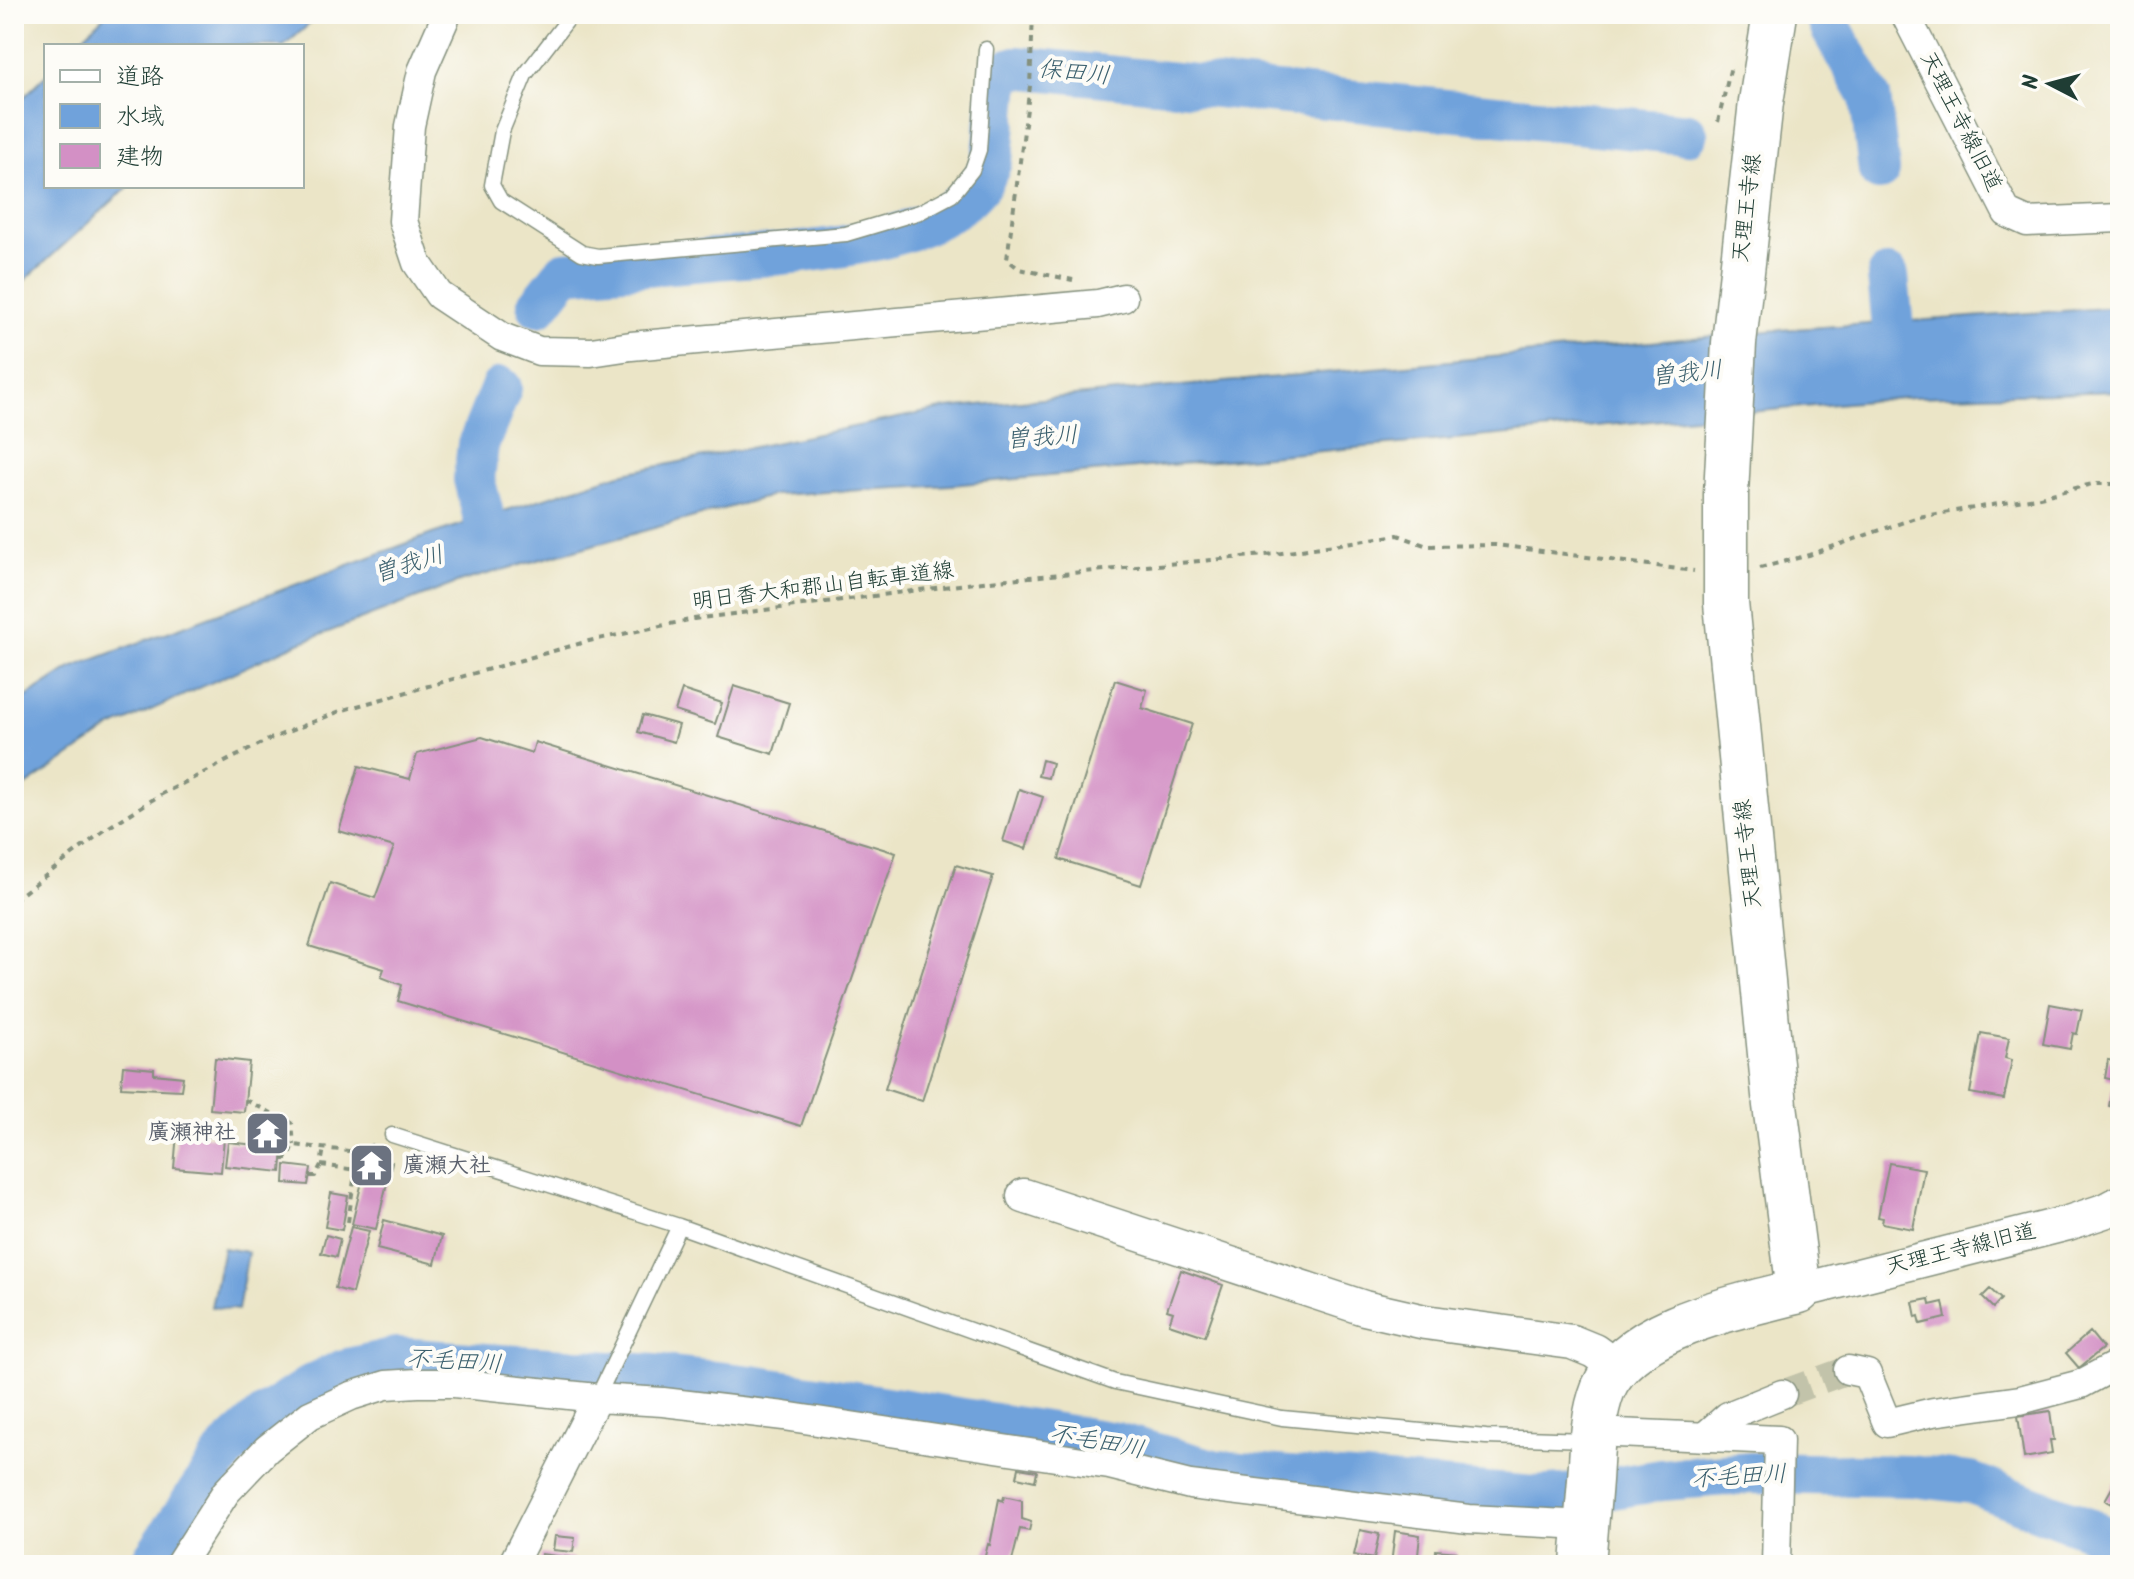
<svg xmlns="http://www.w3.org/2000/svg" width="2134" height="1579" font-family="Kalam,'Klee One',sans-serif">
	<rect width="100%" height="100%" fill="#fdfcf7"/>
	<filter id="ink" filterUnits="userSpaceOnUse"><feTurbulence type="fractalNoise" baseFrequency=".0125" numOctaves="2"/><feDisplacementMap in="SourceGraphic" scale="16" xChannelSelector="R" yChannelSelector="G"/><feConvolveMatrix kernelMatrix="1 2 1 2 8 2 1 2 1" color-interpolation-filters="sRGB"/></filter>
	<filter id="wash" filterUnits="userSpaceOnUse"><feTurbulence type="fractalNoise" baseFrequency=".006" numOctaves="4" result="noise"/><feDisplacementMap in="SourceGraphic" scale="32" xChannelSelector="R" yChannelSelector="G"/><feGaussianBlur stdDeviation="1.8" result="paint"/><feColorMatrix in="noise" values="0 0 0 0 0 0 0 0 0 0 0 0 0 0 0 0 0 1.4 0 .05"/><feComposite in="paint" operator="in"/></filter>
	<g filter="url(#wash)">
		<rect width="100%" height="100%" fill="#ebe5c7"/>
		<path fill="#70a2db" stroke="#487088" stroke-width="2" d="M106,14H321L284,46H74Z
			M46,75V186H129L14,290V107Z
			M2120,307V391L1913,397L951,485L774,495L462,581L294,645L109,729L14,794V705L71,668L432,534L620,474L947,408L1779,330Z
			M223,1248L248,1252L238,1310L211,1307Z"/>
		<g fill="none" stroke-linecap="round" stroke-linejoin="round">
			<path stroke="#70a2db" stroke-width="42" d="M1826,14L1831,28L1870,97L1879,170
				M1888,276L1896,360
				M538,306L565,272C616,268 667,263 717,259C792,253 933,249 981,183C1004,150 989,106 1004,71L1016,67L1687,134
				M490,542L474,479L478,445L501,388
				M149,1565L226,1451L265,1416L312,1385L344,1370L396,1358L655,1375L752,1386L1116,1443L1217,1471L1535,1497L1576,1494L1662,1480L1752,1473L1910,1476L1971,1483L2088,1528L2120,1545"/>
		</g>
		<g id="blocks">
			<path fill="#d390c5" d="M1115,680L1147,690L1142,708L1192,724L1141,885L1059,859Z
				M734,686L789,703L773,754L718,737Z
				M682,690L722,703L715,724L675,711Z
				M643,715L679,725L674,742L638,732Z
				M482,737L532,753L535,742L896,853L801,1126L398,1001L402,985L381,977L384,969L309,946L330,883L375,898L394,847L339,831L359,766L410,779L417,754Z
				M1042,760L1052,763L1048,778L1038,776Z
				M1019,789L1043,797L1026,849L1003,841Z
				M956,865L993,876L922,1101L885,1089Z
				M2050,1004L2082,1010L2077,1034L2073,1033L2070,1049L2043,1044Z
				M1981,1033L2009,1038L2005,1058L2012,1060L2004,1099L1970,1093Z
				M215,1058L249,1062L244,1112L210,1109Z
				M2108,1060L2120,1062V1108L2109,1106L2114,1080L2105,1078Z
				M123,1066L154,1069V1074L183,1077L181,1090L121,1087Z
				M177,1133L224,1138L221,1172L174,1168Z
				M228,1142L283,1148L281,1172L225,1166Z
				M368,1156L392,1162L376,1229L352,1224Z
				M1889,1163L1924,1169L1913,1229L1882,1223L1883,1218L1878,1217Z
				M285,1165L311,1168L308,1185L284,1183Z
				M331,1193L348,1196L342,1230L325,1227Z
				M384,1220L442,1236L435,1264L377,1249Z
				M351,1227L369,1231L352,1293L335,1288Z
				M326,1235L340,1239L336,1257L321,1253Z
				M1181,1270L1223,1285L1205,1336L1169,1324L1173,1312L1167,1310Z
				M1990,1289L2001,1299L1993,1308L1982,1297Z
				M1929,1299L1930,1305L1943,1302L1946,1318L1921,1324L1919,1316L1916,1317L1913,1302Z
				M2090,1332L2103,1348L2079,1368L2066,1353Z
				M2050,1411L2054,1440H2050L2052,1453L2024,1458L2018,1416Z
				M1019,1468L1037,1471L1035,1481L1017,1477Z
				M2120,1474V1508L2105,1500Z
				M1004,1496L1022,1500V1519L1031,1522L1029,1531L1020,1529L1011,1565L983,1564L988,1544L990,1545L999,1499L1003,1501Z
				M1360,1530L1379,1534L1374,1559L1354,1555Z
				M1395,1531L1420,1535L1417,1565H1391Z
				M555,1536L575,1538L573,1552L553,1550Z
				M1436,1550L1457,1552L1455,1565H1435Z
				M541,1554L573,1558L572,1565H540Z"/>
		</g>
	</g>
	<g filter="url(#ink)">
		<use href="#blocks" fill-opacity="0" stroke="#85917e" stroke-width="2"/>
		<g fill="none" stroke-linecap="round" stroke-linejoin="round">
			<path stroke="#c2c3aa" stroke-width="28" stroke-dasharray="28 14" stroke-linecap="butt" d="M1782,1394L1848,1370"/>
			<defs>
				<path id="service" d="M572,14L525,75L502,131L492,185L501,201L582,253L598,256L846,234L920,212L952,195L972,170L979,150L986,49
					M392,1135L679,1226L1115,1382L1282,1418L1486,1437L1588,1440
					M597,1398L679,1226"/>
				<path id="minor" d="M447,14L422,71L410,126L403,221L417,263L439,295L502,337L539,351L591,352L631,346L1098,304L1123,298
					M1905,14L2007,213L2027,222L2120,218
					M1848,1370L1867,1374L1887,1423L1933,1412L2020,1400L2081,1384L2120,1363
					M1594,1432L1779,1440L1776,1565
					M1704,1437L1728,1416L1782,1394
					M179,1565L226,1492L267,1449L310,1415L351,1396L386,1385L418,1383H454L597,1398L663,1402L784,1416L1109,1465L1190,1485L1469,1519L1586,1525
					M512,1565L597,1398"/>
				<path id="tertiary" d="M1024,1196L1364,1308L1425,1322L1572,1342L1594,1351L1616,1367
					M1799,1291L2068,1223L2107,1210L2120,1203"/>
				<path id="primary" d="M1583,1565C1585,1537 1588,1508 1590,1480C1592,1450 1592,1417 1603,1389C1630,1326 1739,1307 1799,1291L1775,1105L1726,603V494L1734,343L1761,102L1775,14"/>
			</defs>
			<use href="#service" stroke="#85917e" stroke-width="17"/>
			<use href="#minor" stroke="#85917e" stroke-width="31"/>
			<use href="#tertiary" stroke="#85917e" stroke-width="37"/>
			<use href="#primary" stroke="#85917e" stroke-width="47"/>
			<path stroke="#85917e" stroke-width="4" stroke-dasharray="6 6" stroke-linecap="butt" d="M1033,14L1030,86L1007,259L1019,269L1073,280
				M1718,122L1731,66
				M1760,568L1809,555L1918,517L2036,498L2092,484H2120
				M14,900L106,829L160,795L270,739L343,710L589,641L694,619L998,580L1275,554L1398,535L1427,546L1496,545L1694,571
				M245,1100L292,1123L294,1145
				M282,1159H288L294,1145L358,1152L376,1143
				M321,1165L356,1170
				M310,1176H315L321,1165L324,1148
				M348,1222L358,1152"/>
			<use href="#service" stroke="#fff" stroke-width="14"/>
			<use href="#minor" stroke="#fff" stroke-width="28"/>
			<use href="#tertiary" stroke="#fff" stroke-width="34"/>
			<use href="#primary" stroke="#fff" stroke-width="44"/>
		</g>
	</g>
	<defs>
		<symbol id="temple-square" viewBox="-11 -11 22 22"><rect x="-9" y="-9" width="18" height="18" rx="4" fill="#6b7280" stroke="#fdfcf7"/><path d="M0-6L5-2H3V0L6.5 2.5H4V6H1.5V3h-3V6H-4V2.5H-6.5L-3 0V-2H-5Z" fill="#fff"/></symbol>
	</defs>
	<g fill-rule="evenodd">
		<use href="#temple-square" x="242" y="1108" width="51" height="51"/>
		<use href="#temple-square" x="346" y="1140" width="51" height="51"/>
	</g>
	<g text-anchor="middle" dominant-baseline="central" stroke-width="8" stroke-linejoin="round" paint-order="stroke">
		<g font-size="22" fill="#1f3d34" stroke="#fdfcf7">
			<text transform="translate(1960 122) rotate(63)">天理王寺線旧道</text>
			<text transform="translate(1748 208) rotate(-83)">天理王寺線</text>
			<text transform="translate(823 587) rotate(-7)">明日香大和郡山自転車道線</text>
			<text transform="translate(1749 854) rotate(-96)">天理王寺線</text>
			<text transform="translate(1961 1250) rotate(-14)">天理王寺線旧道</text>
		</g>
		<g font-size="22" font-weight="bold" fill="#5b616d" stroke="#fdfcf7" text-anchor="end">
			<text x="236" y="1133">廣瀬神社</text>
			<text x="403" y="1166" text-anchor="start">廣瀬大社</text>
		</g>
		<g font-size="24" font-style="italic" fill="#3b606e" stroke="#fdfcf7">
			<text transform="translate(1074 73) rotate(6)">保田川</text>
			<text transform="translate(1687 374) rotate(-6)">曽我川</text>
			<text transform="translate(1042 438) rotate(-4)">曽我川</text>
			<text transform="translate(409 565) rotate(-17)">曽我川</text>
			<text transform="translate(454 1362) rotate(4)">不毛田川</text>
			<text transform="translate(1097 1442) rotate(11)">不毛田川</text>
			<text transform="translate(1739 1477) rotate(-3)">不毛田川</text>
		</g>
	</g>
	<rect width="2134" height="1579" fill="none" stroke="#fdfcf7" stroke-width="48"/>
	<rect x="44" y="44" width="260" height="144" fill="#fdfcf7" stroke="#a4b0a9" stroke-width="2"/>
	<rect x="60" y="70" width="40" height="12" fill="#ffffff" stroke="#a4b0a9" stroke-width="2"/>
	<text x="116" y="84" font-size="24" fill="#1f3d34">道路</text>
	<rect x="60" y="104" width="40" height="24" fill="#70a2db" stroke="#a4b0a9" stroke-width="2"/>
	<text x="116" y="124" font-size="24" fill="#1f3d34">水域</text>
	<rect x="60" y="144" width="40" height="24" fill="#d390c5" stroke="#a4b0a9" stroke-width="2"/>
	<text x="116" y="164" font-size="24" fill="#1f3d34">建物</text>
	<g transform="translate(2050 84) rotate(276)" stroke="#fdfcf7" stroke-width="6" paint-order="stroke">
	<path d="M0-6L14 30L0 20L-14 30Z" fill="#1f3d34"/>
	<text y="-12" font-size="22" font-weight="bold" text-anchor="middle" fill="#1f3d34">N</text>
	</g>
</svg>
